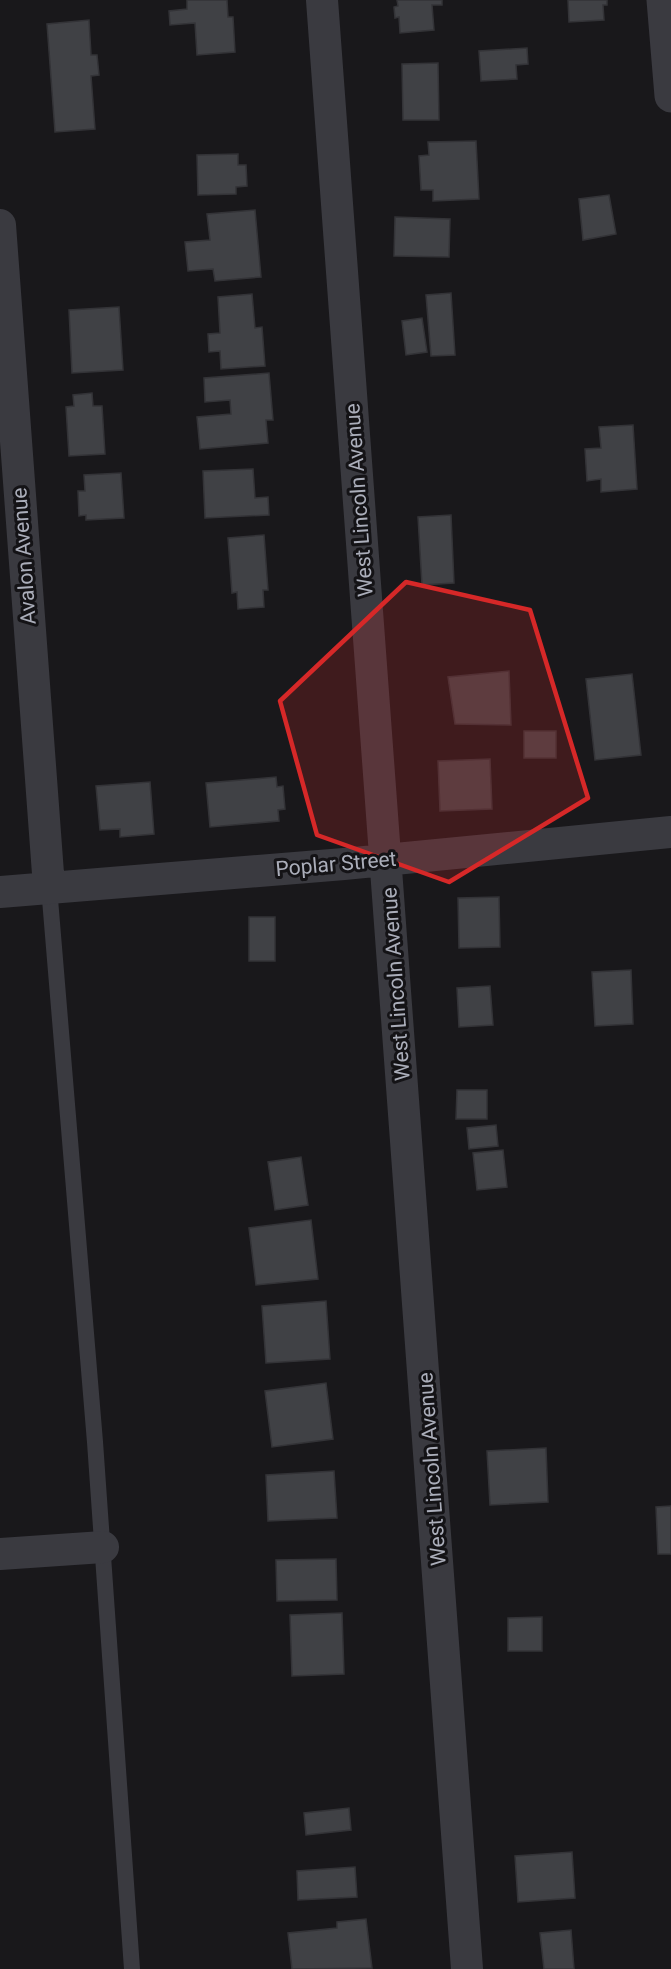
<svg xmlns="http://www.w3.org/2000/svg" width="671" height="1969" font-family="Roboto,sans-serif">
	<rect width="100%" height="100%" fill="#19181b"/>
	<path fill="#404145" stroke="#333337" stroke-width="1.5" d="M187,0H227L228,17H233L235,52L197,55L195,23L170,25L169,11L187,9Z
		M397,0H442V5H432L434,30L400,33L399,17L395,18L394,7L398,6Z
		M568,0H607V5H603L604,20L569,22Z
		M89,20L91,55H97L99,75L91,76L95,129L55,132L47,24Z
		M527,48L528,64L516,65L517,79L481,81L479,51Z
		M438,63L439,120H403L402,64Z
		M476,141L479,199L433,201V190H421L419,156L429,155L428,142Z
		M238,154V165H246L247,186L236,187V194L198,195L197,155Z
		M609,195L616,234L583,240L579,199Z
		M255,210L261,277L215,281L213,269L188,271L185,242L210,240L207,214Z
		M395,217L450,219L449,257L394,256Z
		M451,293L455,355L431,356L426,295Z
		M252,294L255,328L262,327L265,366L221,369L220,351L209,352L208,334L220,333L218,297Z
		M119,307L123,370L72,373L69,310Z
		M422,318L427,352L406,355L402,321Z
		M269,373L273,420H266L268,443L200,449L197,417L231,414L230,400L205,402L204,378Z
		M92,393L93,406H102L105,454L69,456L66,407L74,406L73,395Z
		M633,425L637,489L601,492V479L587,481L585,449L601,448L599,427Z
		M253,469L255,498L268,497L269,515L205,518L203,471Z
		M121,473L124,518L86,520V515L79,516L78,491H85L84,475Z
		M451,515L454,583L422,585L418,517Z
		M264,535L268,590H263L264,607L238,609L237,592L232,593L228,538Z
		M509,671L511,725L455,724L448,677Z
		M632,674L641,755L595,760L586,679Z
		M524,731H556V758H524Z
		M490,759L492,809L440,811L438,761Z
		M276,777L277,787L283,786L285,809L278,810L279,821L210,827L206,783Z
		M150,782L154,834L120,837V829L100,830L96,786Z
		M499,897L500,947L459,948L458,898Z
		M249,917H275V961H249Z
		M631,970L633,1024L595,1026L592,972Z
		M490,986L493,1025L459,1027L457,988Z
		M457,1090H487V1119H456Z
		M496,1125L498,1146L469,1149L467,1128Z
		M503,1150L507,1187L477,1190L473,1153Z
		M301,1157L308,1205L275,1210L268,1162Z
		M311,1220L318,1279L256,1285L249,1228Z
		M326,1301L330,1359L266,1363L262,1306Z
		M326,1383L333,1439L272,1447L265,1391Z
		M546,1448L548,1502L490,1505L487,1451Z
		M334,1471L337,1518L268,1521L266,1475Z
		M671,1506V1554H658L656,1507Z
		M336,1559L337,1600L277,1601L276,1560Z
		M342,1613L344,1674L292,1676L290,1615Z
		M542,1617V1651H508V1618Z
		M349,1808L351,1830L306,1835L304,1813Z
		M572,1852L575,1898L518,1902L515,1856Z
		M355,1867L357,1897L298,1900L297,1871Z
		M366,1919L372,1968L292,1969L288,1933L337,1928V1922Z
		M571,1930L574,1969H544L540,1933Z"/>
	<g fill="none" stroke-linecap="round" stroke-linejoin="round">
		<path stroke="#3a3a40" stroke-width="16" d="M49,887L95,1442L132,1969"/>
		<path stroke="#3a3a40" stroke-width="32" d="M322,0L467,1969
			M0,225L49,887
			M0,892L344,864L671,832
			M0,1554L103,1547"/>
		<path stroke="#3a3a40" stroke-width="33" d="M663,0L671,96"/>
	</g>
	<path fill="#d62828" fill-opacity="0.2" stroke="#d62828" stroke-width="4.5" stroke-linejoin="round" d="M406,582L530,610L588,798L449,882L317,835L280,701Z"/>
	<g text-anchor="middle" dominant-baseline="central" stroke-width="6" stroke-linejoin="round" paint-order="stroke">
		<g font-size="21" fill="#abaeba" stroke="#141316">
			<text transform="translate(359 500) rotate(-94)">West Lincoln Avenue</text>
			<text transform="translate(24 556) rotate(-94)">Avalon Avenue</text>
			<text transform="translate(336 864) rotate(-5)">Poplar Street</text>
			<text transform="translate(396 984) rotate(-94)">West Lincoln Avenue</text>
			<text transform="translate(432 1469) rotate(-94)">West Lincoln Avenue</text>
		</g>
	</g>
</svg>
